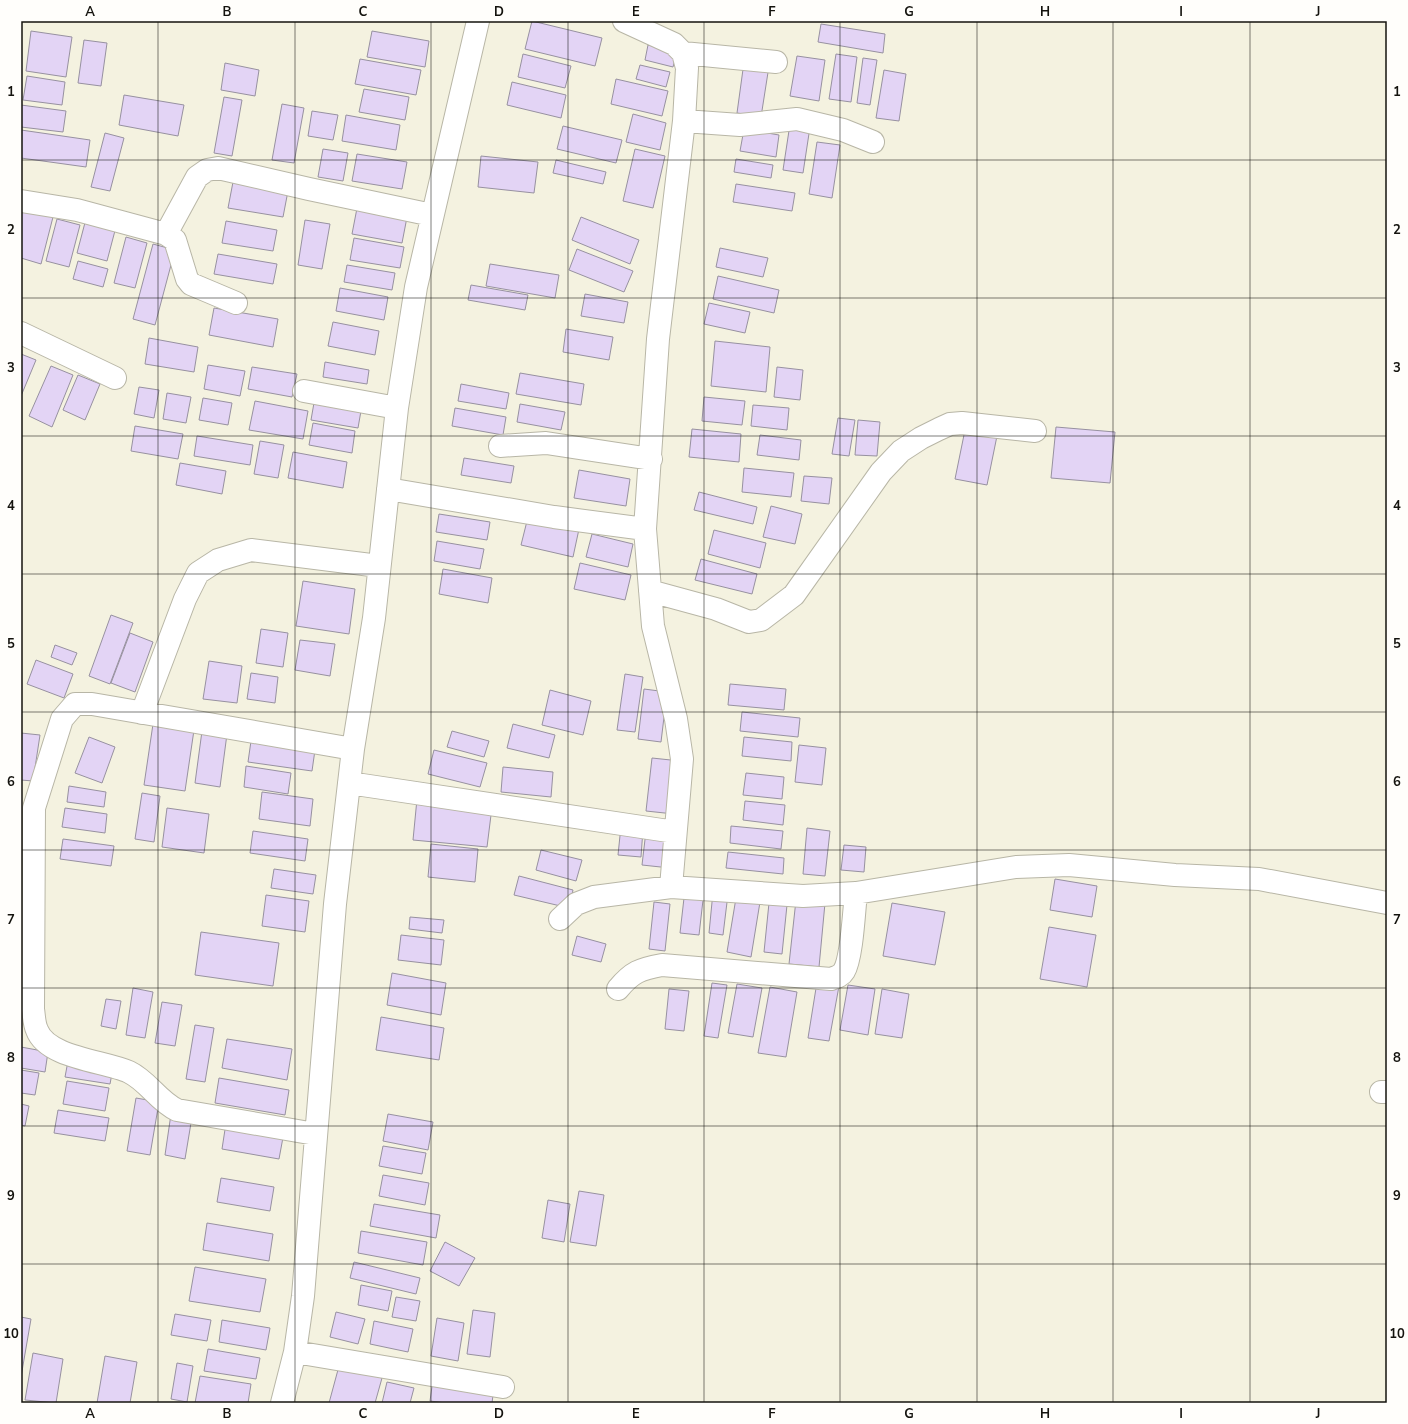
<svg xmlns="http://www.w3.org/2000/svg" width="1408" height="1424" font-family="'Nunito Sans',sans-serif">
	<rect width="100%" height="100%" fill="#f4f2e0"/>
	<path fill="#e3d4f5" stroke="#9791a0" d="M532,21L602,38L595,66L525,49Z
		M821,24L885,34L883,53L818,42Z
		M31,31L72,37L66,77L26,71Z
		M372,31L429,41L425,67L367,57Z
		M84,40L107,43L101,86L78,83Z
		M648,45L677,52L673,67L645,60Z
		M523,54L571,66L565,88L518,77Z
		M836,54L857,57L851,102L829,99Z
		M797,56L825,60L819,101L790,96Z
		M863,58L877,60L870,105L857,103Z
		M360,59L421,70L416,95L355,84Z
		M744,62L769,66L761,117L737,113Z
		M225,63L259,70L255,96L221,90Z
		M640,65L670,72L666,87L636,79Z
		M884,70L906,74L899,121L876,118Z
		M27,76L65,82L62,105L23,100Z
		M616,79L668,91L662,116L611,104Z
		M512,82L566,95L561,118L507,105Z
		M364,89L409,97L405,120L359,112Z
		M124,95L184,105L178,136L119,125Z
		M224,97L242,100L232,156L214,153Z
		M282,104L304,108L294,163L272,160Z
		M21,105L66,111L63,132L21,127Z
		M312,111L338,115L333,140L308,136Z
		M633,114L666,123L660,150L626,142Z
		M346,115L400,125L396,150L342,141Z
		M790,124L810,127L803,173L783,170Z
		M563,126L622,140L616,163L557,149Z
		M744,129L779,135L776,157L740,151Z
		M21,130L90,140L86,167L21,158Z
		M105,133L124,138L110,191L91,187Z
		M817,142L840,145L832,198L809,194Z
		M323,149L348,153L343,181L318,177Z
		M635,149L665,156L653,208L623,201Z
		M357,154L407,162L402,189L352,181Z
		M481,156L538,162L534,193L478,187Z
		M736,159L773,165L771,178L734,172Z
		M556,160L606,172L603,184L553,173Z
		M233,182L288,191L283,217L228,208Z
		M736,184L795,193L792,211L733,202Z
		M358,203L408,212L402,243L352,234Z
		M21,208L53,217L41,264L21,258Z
		M87,215L117,223L107,261L77,253Z
		M581,217L639,240L630,264L572,240Z
		M57,219L80,225L69,267L46,261Z
		M305,220L330,224L322,269L298,265Z
		M226,221L277,230L273,251L222,243Z
		M126,237L147,243L135,288L114,283Z
		M354,238L404,247L400,268L350,260Z
		M153,244L175,250L155,325L133,319Z
		M720,248L768,258L763,277L716,267Z
		M577,249L633,271L624,292L569,270Z
		M218,254L277,264L273,284L214,274Z
		M78,261L108,269L103,287L73,279Z
		M490,264L559,275L555,298L486,286Z
		M347,265L395,273L392,290L344,282Z
		M718,276L779,290L774,313L713,299Z
		M471,285L528,295L525,310L468,300Z
		M340,288L388,297L384,320L336,311Z
		M585,294L628,302L624,323L581,316Z
		M709,303L750,312L745,333L704,324Z
		M214,308L278,319L273,347L209,335Z
		M333,322L379,331L375,355L328,346Z
		M566,329L613,337L609,360L563,352Z
		M149,338L198,347L194,372L145,364Z
		M715,341L770,347L766,392L711,386Z
		M21,354L36,360L21,396Z
		M325,362L369,370L367,384L323,377Z
		M208,365L245,371L240,396L204,389Z
		M51,366L73,375L52,427L29,416Z
		M252,367L297,374L292,397L248,389Z
		M777,367L803,370L800,400L774,397Z
		M520,373L584,384L581,405L516,394Z
		M78,375L100,384L85,420L63,410Z
		M461,384L509,393L506,409L458,401Z
		M139,387L159,390L154,418L134,414Z
		M167,393L191,397L186,423L163,419Z
		M315,397L362,405L358,428L311,420Z
		M704,397L745,401L742,425L702,421Z
		M203,398L232,403L228,425L199,420Z
		M255,401L308,411L303,439L249,430Z
		M520,404L565,412L561,430L517,422Z
		M753,405L789,408L787,430L751,426Z
		M455,408L506,417L503,435L452,426Z
		M838,418L855,420L849,456L832,454Z
		M858,420L880,422L877,456L855,455Z
		M313,423L355,431L352,453L309,445Z
		M966,425L998,431L987,485L955,479Z
		M135,426L183,434L178,459L131,451Z
		M1056,427L1115,432L1110,483L1051,478Z
		M692,429L741,434L739,462L689,457Z
		M760,435L801,440L799,460L757,455Z
		M197,436L253,445L250,465L194,456Z
		M260,441L284,445L278,478L254,474Z
		M293,452L347,462L343,488L288,478Z
		M464,458L514,466L511,483L461,475Z
		M180,463L226,471L222,494L176,485Z
		M744,468L794,473L791,497L742,492Z
		M579,470L630,479L626,506L574,498Z
		M804,476L832,478L829,504L801,501Z
		M699,492L757,507L753,524L694,510Z
		M771,506L802,514L795,544L763,537Z
		M439,514L490,522L487,540L436,532Z
		M528,517L579,529L573,557L521,545Z
		M714,530L766,543L760,568L708,554Z
		M592,534L633,544L628,567L586,557Z
		M437,541L484,549L480,569L434,561Z
		M701,559L757,574L752,594L695,580Z
		M580,563L631,575L625,600L574,589Z
		M443,569L492,578L488,603L439,594Z
		M303,581L355,589L349,634L296,626Z
		M111,615L133,623L110,684L89,676Z
		M261,629L288,633L283,667L256,663Z
		M130,633L153,642L135,692L111,683Z
		M300,640L335,644L330,676L295,670Z
		M55,645L77,653L72,665L51,657Z
		M36,660L73,674L64,698L27,684Z
		M209,661L242,666L237,703L203,699Z
		M251,673L278,677L275,703L247,699Z
		M625,674L643,677L635,732L617,730Z
		M730,684L786,689L784,710L728,705Z
		M644,689L667,692L661,742L638,739Z
		M550,690L591,701L583,735L542,725Z
		M742,712L800,718L798,737L740,731Z
		M153,724L194,730L185,791L144,785Z
		M513,724L555,735L549,758L507,748Z
		M202,731L227,734L220,787L195,783Z
		M452,731L489,741L484,757L447,747Z
		M21,733L40,735L33,781L21,780Z
		M89,737L115,747L102,783L75,773Z
		M744,737L792,742L791,761L742,756Z
		M251,741L315,750L312,771L248,762Z
		M799,745L826,748L822,785L795,782Z
		M434,750L487,763L480,787L428,774Z
		M652,758L680,761L674,814L646,811Z
		M246,766L291,773L288,794L244,787Z
		M503,767L553,772L551,797L501,792Z
		M746,773L784,777L782,799L743,795Z
		M69,786L106,792L104,807L67,802Z
		M262,792L313,799L310,826L259,819Z
		M142,793L160,796L154,842L135,839Z
		M417,799L492,807L487,847L413,840Z
		M745,801L785,805L783,825L743,820Z
		M65,808L107,814L105,833L62,827Z
		M167,808L209,814L204,853L162,847Z
		M621,826L643,829L641,857L618,855Z
		M731,826L783,831L781,849L730,843Z
		M807,828L830,831L825,876L803,874Z
		M253,831L308,839L305,861L250,853Z
		M646,831L674,834L670,868L642,865Z
		M63,839L114,846L111,866L60,859Z
		M431,844L478,849L475,882L428,877Z
		M844,845L866,847L864,872L841,870Z
		M541,850L582,860L576,881L536,870Z
		M728,852L784,858L783,874L726,868Z
		M274,869L316,875L313,894L271,888Z
		M519,876L573,890L569,908L514,895Z
		M1055,879L1097,886L1092,917L1050,910Z
		M713,892L728,894L723,935L709,933Z
		M266,895L309,901L305,932L262,926Z
		M684,898L703,900L699,935L680,933Z
		M736,898L760,902L751,957L727,952Z
		M796,900L825,903L819,967L789,964Z
		M654,902L670,904L665,951L649,949Z
		M769,903L787,905L782,954L764,952Z
		M892,903L945,912L935,965L883,956Z
		M410,917L444,920L442,933L409,929Z
		M1049,927L1096,935L1087,987L1040,979Z
		M201,932L279,943L273,986L195,975Z
		M401,935L444,940L441,965L398,960Z
		M577,936L606,944L601,962L572,955Z
		M392,973L446,983L441,1015L387,1005Z
		M817,982L839,986L829,1041L808,1038Z
		M712,983L727,985L718,1038L704,1036Z
		M737,984L762,988L753,1037L728,1033Z
		M848,985L875,989L868,1035L840,1030Z
		M770,987L797,992L786,1057L758,1053Z
		M133,988L153,992L145,1038L126,1035Z
		M669,989L689,991L684,1031L665,1029Z
		M882,989L909,994L902,1038L875,1034Z
		M106,999L121,1001L116,1029L101,1026Z
		M162,1002L182,1005L175,1046L155,1043Z
		M381,1017L444,1028L439,1060L376,1050Z
		M195,1025L214,1028L205,1082L186,1079Z
		M227,1039L292,1049L287,1080L222,1068Z
		M21,1047L48,1052L45,1072L21,1068Z
		M68,1061L113,1068L110,1084L65,1077Z
		M21,1070L39,1073L35,1095L21,1093Z
		M219,1078L289,1090L285,1115L215,1103Z
		M67,1081L109,1088L105,1111L63,1104Z
		M136,1098L159,1102L150,1155L127,1151Z
		M21,1104L29,1106L25,1126L21,1125Z
		M58,1110L109,1118L105,1141L54,1133Z
		M171,1114L192,1117L185,1159L165,1155Z
		M388,1114L433,1122L428,1150L383,1141Z
		M226,1123L284,1132L279,1159L222,1149Z
		M383,1146L426,1153L422,1174L379,1166Z
		M383,1175L429,1183L425,1205L379,1196Z
		M221,1178L274,1187L270,1211L217,1202Z
		M579,1191L604,1195L596,1246L570,1242Z
		M548,1200L570,1204L564,1242L542,1238Z
		M374,1204L440,1215L436,1238L370,1226Z
		M207,1223L273,1234L269,1261L203,1250Z
		M361,1231L427,1242L423,1265L358,1253Z
		M445,1242L475,1258L459,1286L430,1271Z
		M354,1262L420,1278L416,1294L350,1278Z
		M195,1267L266,1279L260,1312L189,1301Z
		M361,1285L392,1291L388,1311L358,1305Z
		M396,1297L420,1301L416,1321L392,1317Z
		M473,1310L495,1313L490,1357L467,1354Z
		M336,1312L365,1319L358,1344L330,1337Z
		M175,1314L211,1320L207,1341L171,1335Z
		M21,1317L31,1319L21,1377Z
		M437,1318L464,1323L458,1361L431,1356Z
		M222,1320L270,1328L266,1350L219,1342Z
		M374,1321L413,1329L408,1352L370,1344Z
		M208,1349L260,1358L256,1379L204,1371Z
		M33,1353L63,1359L56,1403L25,1400Z
		M105,1356L137,1362L130,1403H97Z
		M177,1363L193,1366L187,1402L171,1399Z
		M339,1366L382,1378L375,1403H329Z
		M200,1376L251,1384L248,1403H195Z
		M433,1379L494,1387L492,1403H446L430,1401Z
		M387,1382L414,1388L410,1403H382Z"/>
	<g fill="none" stroke-linecap="round" stroke-linejoin="round">
		<defs>
			<path id="street" d="M624,21L674,44L683,53L687,68L684,121L658,339L645,529L653,626L676,719L682,759L671,887
				M683,53L776,62
				M684,121L740,125L797,119L843,130L873,142
				M21,201L77,210L166,234L175,240L187,279L191,284L236,303
				M166,234L197,177L207,170L218,168L309,189L432,215
				M21,333L115,378
				M304,391L397,408
				M500,446L546,443L651,459
				M388,489L554,517L645,529
				M650,591L716,609L749,622L761,620L794,595L881,472L901,451L921,438L939,429L950,424L962,423L1035,431
				M142,713L185,599L198,573L218,560L251,550L379,566
				M349,783L675,832
				M560,919L576,904L594,897L671,887L803,896L856,893L1016,867L1069,865L1175,875L1259,879L1387,903
				M618,989C632,972 640,969 662,965L831,979C837,977 841,976 844,971C852,958 854,910 856,893
				M1381,1092H1387
				M315,1134L177,1110C158,1101 148,1081 129,1072C105,1061 47,1058 37,1030C34,1024 34,1015 33,1009L34,808L62,719L75,704H92L353,749
				M295,1352L503,1387
				M282,1403L295,1352L303,1296L335,904L353,749L374,618L397,408L416,287L478,21"/>
		</defs>
		<use href="#street" stroke="#b8b6a6" stroke-width="24"/>
		<use href="#street" stroke="#fff" stroke-width="22"/>
	</g>
	<path fill="none" stroke="#14130e" stroke-width="1" stroke-opacity="0.55" d="M158,21V1403M295,21V1403M431,21V1403M568,21V1403M704,21V1403M840,21V1403M977,21V1403M1113,21V1403M1250,21V1403M21,160H1387M21,298H1387M21,436H1387M21,574H1387M21,712H1387M21,850H1387M21,988H1387M21,1126H1387M21,1264H1387"/>
	<rect width="1408" height="1424" fill="none" stroke="#fffefb" stroke-width="44"/>
	<rect x="22" y="22" width="1364" height="1380" fill="none" stroke="#14130e" stroke-width="1.5"/>
	<g font-size="13" text-anchor="middle" font-weight="bold" fill="#14130e">
		<text x="90" y="16">A</text>
		<text x="227" y="16">B</text>
		<text x="363" y="16">C</text>
		<text x="499" y="16">D</text>
		<text x="636" y="16">E</text>
		<text x="772" y="16">F</text>
		<text x="909" y="16">G</text>
		<text x="1045" y="16">H</text>
		<text x="1181" y="16">I</text>
		<text x="1318" y="16">J</text>
		<text x="11" y="96">1</text>
		<text x="1397" y="96">1</text>
		<text x="11" y="234">2</text>
		<text x="1397" y="234">2</text>
		<text x="11" y="372">3</text>
		<text x="1397" y="372">3</text>
		<text x="11" y="510">4</text>
		<text x="1397" y="510">4</text>
		<text x="11" y="648">5</text>
		<text x="1397" y="648">5</text>
		<text x="11" y="786">6</text>
		<text x="1397" y="786">6</text>
		<text x="11" y="924">7</text>
		<text x="1397" y="924">7</text>
		<text x="11" y="1062">8</text>
		<text x="1397" y="1062">8</text>
		<text x="11" y="1200">9</text>
		<text x="1397" y="1200">9</text>
		<text x="11" y="1338">10</text>
		<text x="1397" y="1338">10</text>
		<text x="90" y="1418">A</text>
		<text x="227" y="1418">B</text>
		<text x="363" y="1418">C</text>
		<text x="499" y="1418">D</text>
		<text x="636" y="1418">E</text>
		<text x="772" y="1418">F</text>
		<text x="909" y="1418">G</text>
		<text x="1045" y="1418">H</text>
		<text x="1181" y="1418">I</text>
		<text x="1318" y="1418">J</text>
	</g>
</svg>
